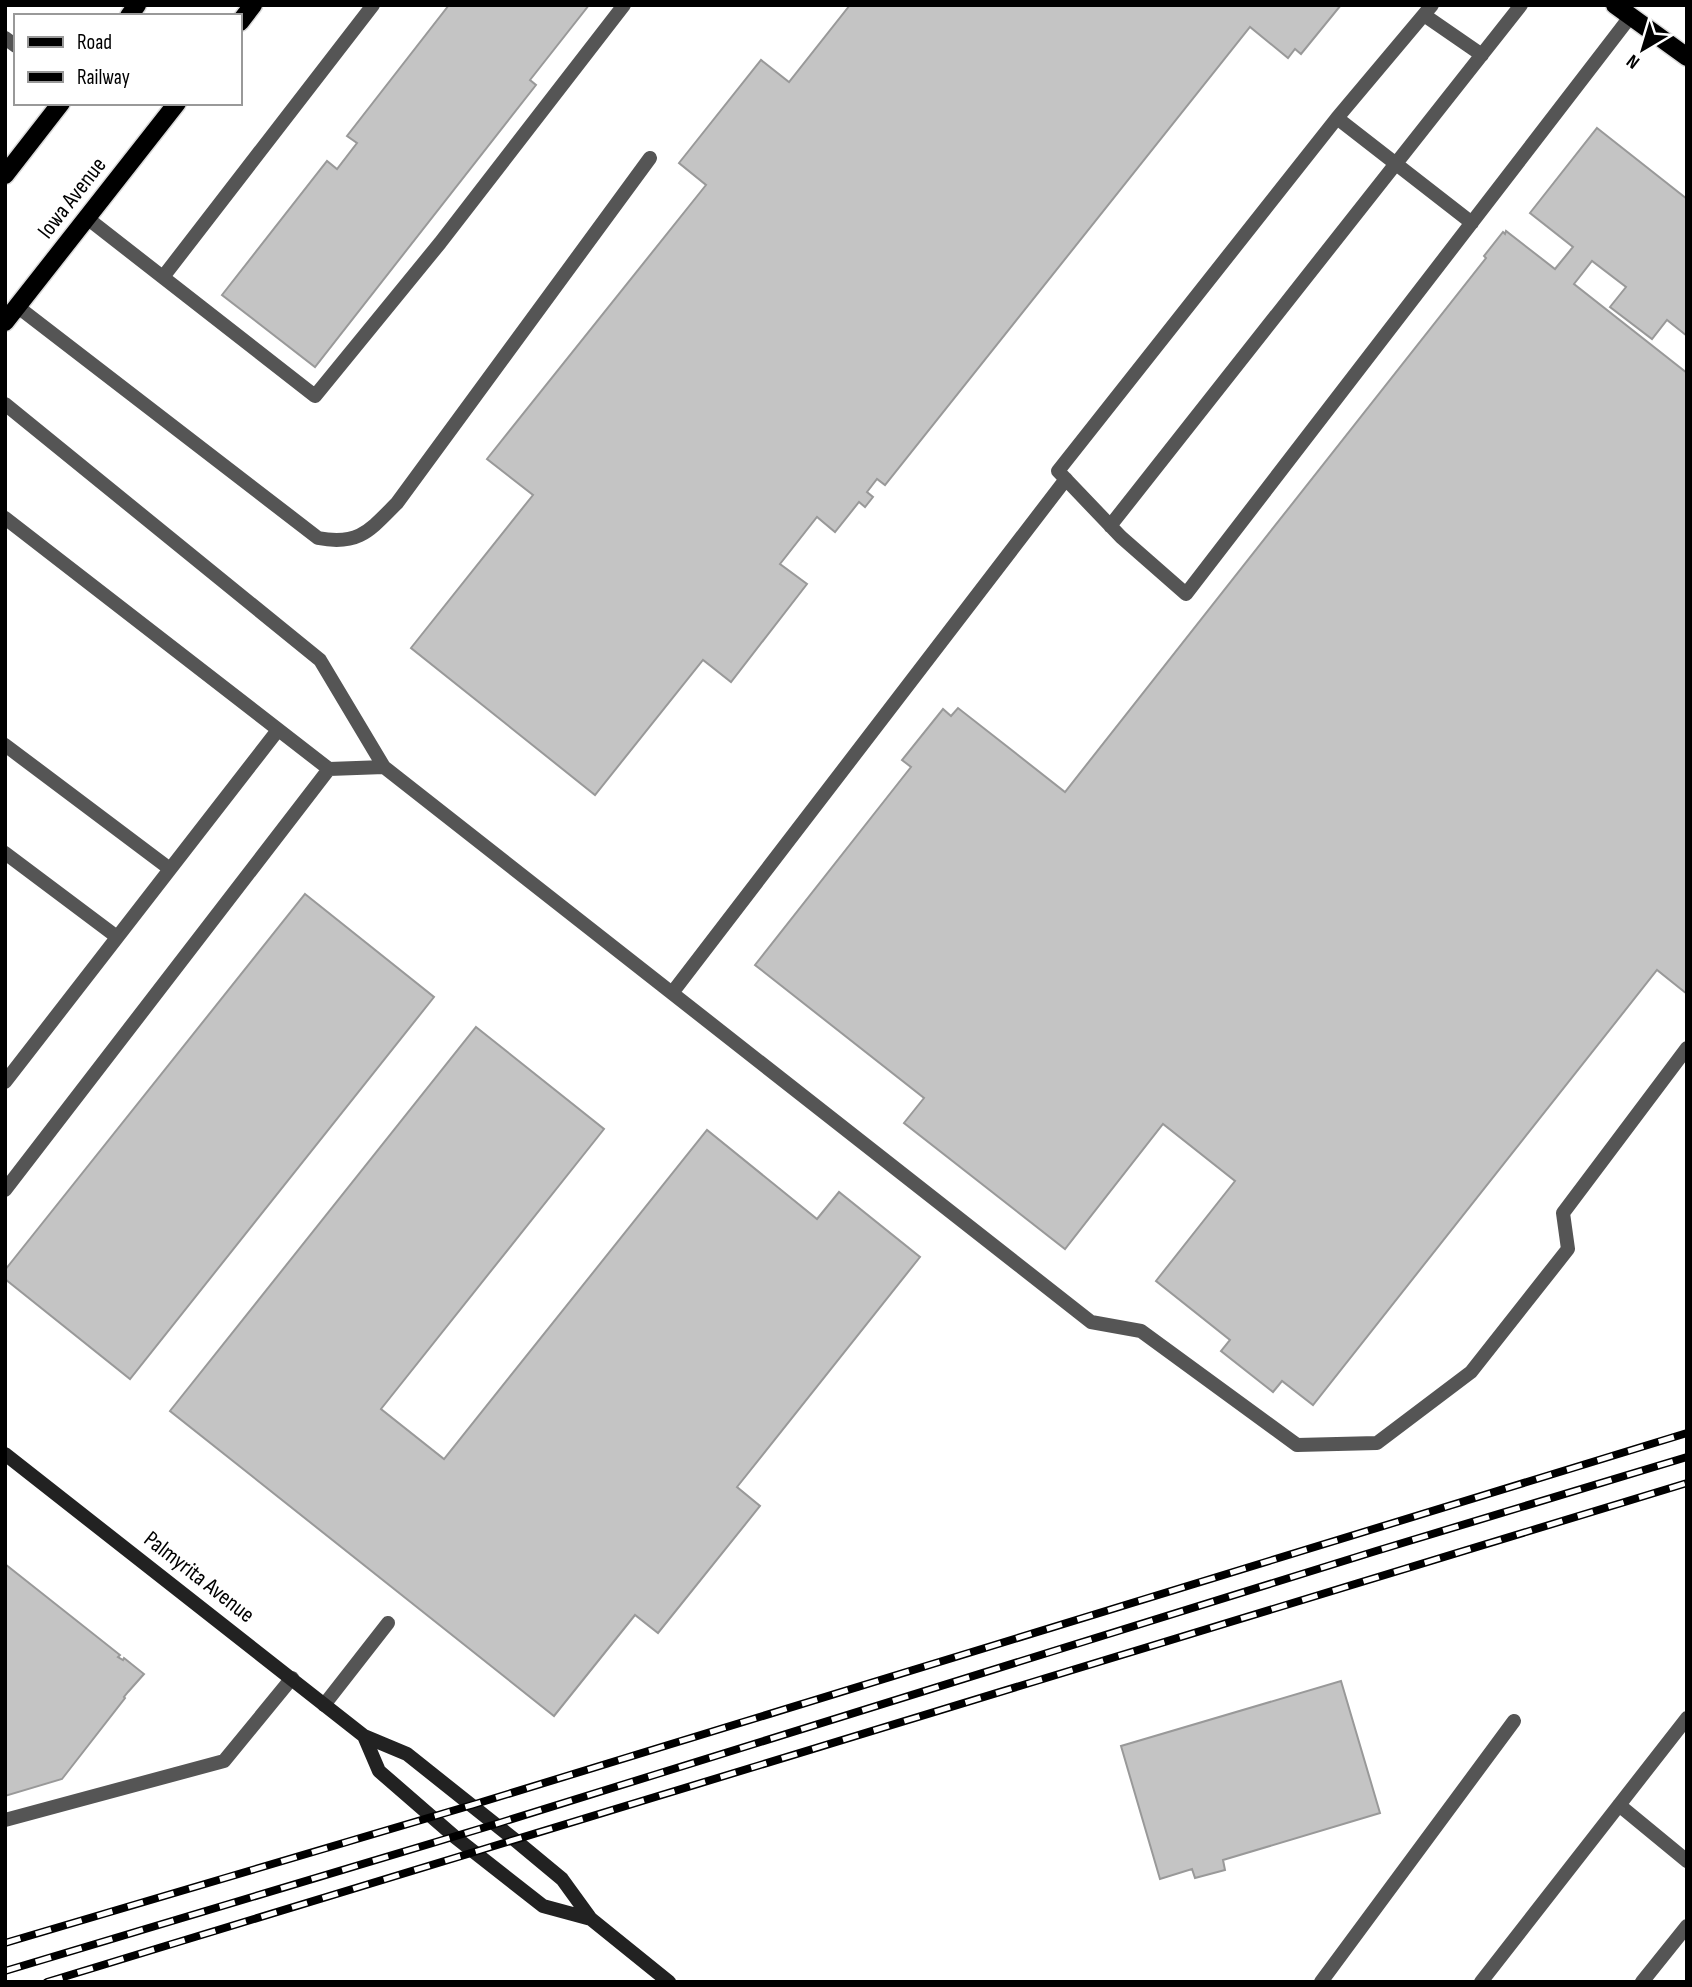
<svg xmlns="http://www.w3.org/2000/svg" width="1692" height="1987" font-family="'Sofia Sans Condensed',sans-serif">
	<rect width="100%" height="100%" fill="#fff"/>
	<path fill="#c4c4c4" stroke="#999" stroke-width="2" d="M449,5H589L530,80L536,85L315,367L222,295L327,161L337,169L357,143L347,136Z
		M850,5H1341L1301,54L1295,49L1288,58L1250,27L885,485L877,479L867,492L873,497L865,507L859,502L835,532L817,517L780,564L807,584L731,682L703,660L595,795L411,648L533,495L487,459L706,185L679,163L761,60L789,82Z
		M1597,128L1687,199V336L1667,320L1652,339L1610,307L1626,287L1592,261L1574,284L1687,373V994L1657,970L1313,1405L1282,1381L1273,1392L1221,1351L1230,1340L1156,1281L1235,1181L1163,1124L1065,1249L904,1123L924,1098L755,965L911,767L902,760L943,709L951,716L958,708L1065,792L1486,258L1484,256L1503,232L1505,234L1506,231L1555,269L1573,247L1530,213Z
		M305,894L434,997L130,1379L5,1279V1270Z
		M476,1027L604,1129L381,1409L444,1459L707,1130L817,1219L839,1192L920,1257L737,1487L760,1506L658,1633L635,1615L554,1716L170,1411Z
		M5,1564L120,1655L118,1657L123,1660L124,1658L144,1674L128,1692L124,1697L125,1698L62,1779L5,1796Z
		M1341,1681L1380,1813L1223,1860L1225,1870L1195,1878L1192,1869L1160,1879L1121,1746Z"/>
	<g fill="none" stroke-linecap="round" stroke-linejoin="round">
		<defs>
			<path id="primary" d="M1615,5L1687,57
				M129,16L137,5
				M240,22L253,5
				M5,175L61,103
				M5,322L177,103"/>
		</defs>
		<use href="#primary" stroke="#dbdbdb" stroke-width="21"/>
		<path stroke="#555" stroke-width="14" d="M1432,5L1337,118L1058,471L1121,537L1186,594L1630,17
			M1424,15L1482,55
			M5,38L16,46
			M1337,118L1472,223
			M87,218L315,396L440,243L624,5
			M163,277L373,5
			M18,307L318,538C359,546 370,530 397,503L650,158
			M5,404L320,660L384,767
			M5,518L329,769
			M1110,526L1521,5
			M5,745L170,869
			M5,853L117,937
			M672,993L1066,479
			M5,1082L278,730
			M5,1190L329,769L384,767L1091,1322L1141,1331L1297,1445L1377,1443L1471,1372L1568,1249L1563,1213L1687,1048
			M324,1705L388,1623
			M1619,1805L1687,1861
			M5,1820L224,1761L292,1678
			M1321,1982L1514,1721
			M1481,1982L1687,1718
			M1642,1982L1687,1926"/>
		<path stroke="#222" stroke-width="14" d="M5,1454L364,1736L407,1754L515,1840L562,1879L591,1919L669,1982
			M364,1736L379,1771L455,1837L543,1906L591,1919"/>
		<use href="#primary" stroke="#000" stroke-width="18"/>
		<defs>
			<path id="rail" d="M5,1943L472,1805L1687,1433
				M5,1971L496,1824L1376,1551L1687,1457
				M47,1982L1687,1483"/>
		</defs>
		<use href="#rail" stroke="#000" stroke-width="8"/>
		<use href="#rail" stroke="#fff" stroke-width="5" stroke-dasharray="16" stroke-linecap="butt"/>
	</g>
	<g text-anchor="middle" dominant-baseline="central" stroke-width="5" stroke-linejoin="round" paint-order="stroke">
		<g font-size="23" fill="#000" stroke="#fff">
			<text transform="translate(72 198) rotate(-52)">Iowa Avenue</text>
			<text transform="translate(199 1577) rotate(38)">Palmyrita Avenue</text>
		</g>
	</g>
	<rect width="1692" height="1987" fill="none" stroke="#000000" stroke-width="14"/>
	<rect x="14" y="14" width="228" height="91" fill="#ffffff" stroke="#999999" stroke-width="2"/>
	<rect x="28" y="37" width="35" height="10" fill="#000000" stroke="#999999" stroke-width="2"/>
	<text x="77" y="49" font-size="21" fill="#000000">Road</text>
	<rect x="28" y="72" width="35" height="10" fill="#000000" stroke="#999999" stroke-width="2"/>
	<text x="77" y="84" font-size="21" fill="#000000">Railway</text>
	<g transform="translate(1643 49) rotate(218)" stroke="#ffffff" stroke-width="5" paint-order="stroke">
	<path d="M0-5L12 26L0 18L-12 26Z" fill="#000000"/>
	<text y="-10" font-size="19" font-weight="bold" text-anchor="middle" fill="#000000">N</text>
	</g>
</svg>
